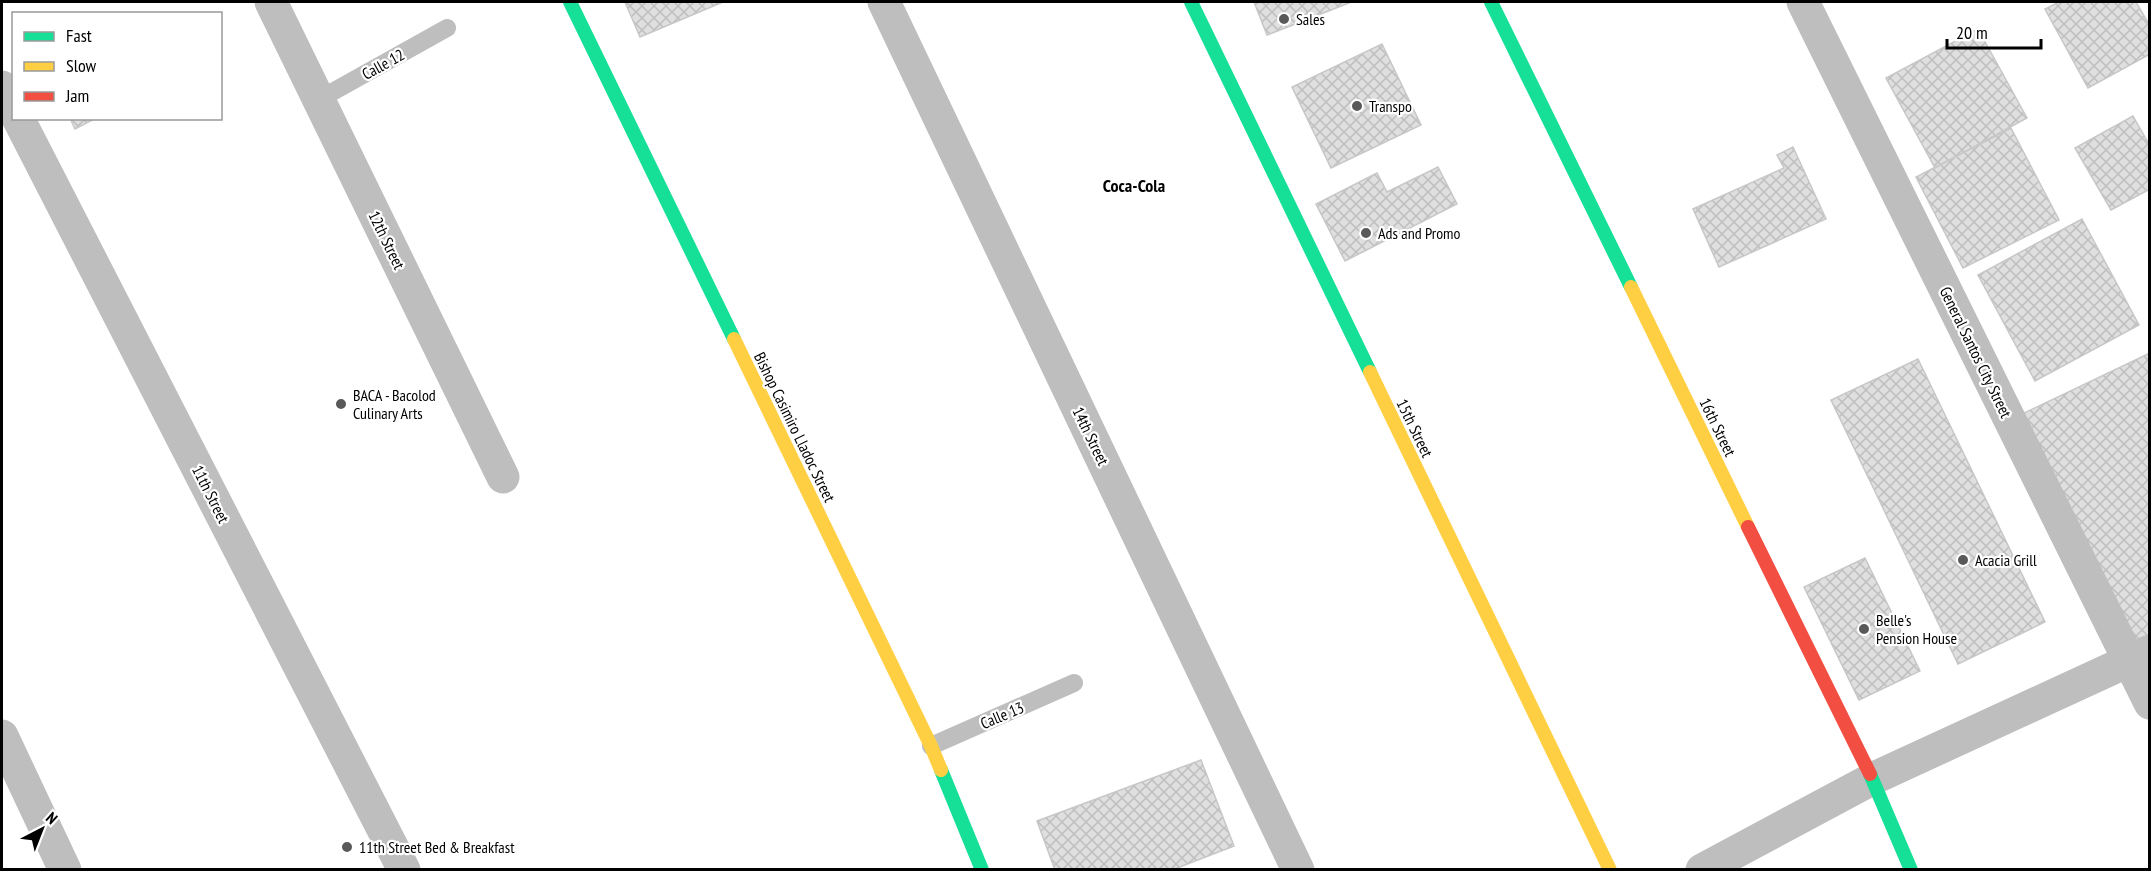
<svg xmlns="http://www.w3.org/2000/svg" width="2151" height="871" font-family="'PT Sans Narrow',sans-serif">
	<defs>
		<pattern id="building-cross-hatch" width="8" height="8" patternUnits="userSpaceOnUse" patternTransform="scale(1.5)"><rect width="8" height="8" fill="#dfdfdf"/><path d="M0 0l8 8M0 8l8-8" fill="none" stroke="#bebebe"/></pattern>
	</defs>
	<rect width="100%" height="100%" fill="#fff"/>
	<path fill="url(#building-cross-hatch)" stroke="#c7c7c7" stroke-width="1.5" d="M625,2H723L640,37Z
		M1254,2H1349V3L1267,35Z
		M2059,2H2136L2150,26V54L2088,88L2045,9Z
		M1978,29L2027,118L1935,168L1886,78Z
		M1382,44L1421,125L1331,168L1292,87Z
		M2133,116L2150,146V189L2111,210L2075,148Z
		M70,118H96L75,129Z
		M2011,128L2059,220L1963,268L1916,177Z
		M1793,147L1826,219L1719,267L1693,209L1784,168L1777,155Z
		M1438,167L1457,204L1345,261L1316,204L1377,173L1387,192Z
		M2082,219L2139,325L2035,381L1978,275Z
		M2150,353V638L2135,645L2022,414Z
		M1918,359L2045,622L1958,664L1831,400Z
		M1865,558L1920,671L1859,700L1804,587Z
		M1201,760L1234,846L1172,870H1055L1037,821Z"/>
	<g fill="none" stroke-linecap="round" stroke-linejoin="round">
		<path stroke="#bebebe" stroke-width="18" d="M318,100L447,28
			M931,746L1074,683"/>
		<path stroke="#bebebe" stroke-width="33" d="M271,2L503,477
			M884,2L1298,870
			M1803,2L2150,703
			M2,87L14,110
			M18,118L404,870
			M2,736L65,870
			M1702,870L1872,779L2150,651"/>
		<path stroke="#16e098" stroke-width="14" d="M570,2L734,339
			M1191,2L1370,372
			M1491,2L1631,287
			M941,770L982,870
			M1870,774L1911,870"/>
		<path stroke="#ffcf43" stroke-width="14" d="M1631,287L1748,527
			M734,339L931,746L941,770
			M1370,372L1610,870"/>
		<path stroke="#f24e42" stroke-width="14" d="M1748,527L1870,774"/>
	</g>
	<g fill="#595959" stroke="#fff" stroke-width="2">
		<circle cx="1284" cy="19" r="6"/>
		<circle cx="1357" cy="106" r="6"/>
		<circle cx="1366" cy="233" r="6"/>
		<circle cx="341" cy="404" r="6"/>
		<circle cx="1963" cy="560" r="6"/>
		<circle cx="1864" cy="629" r="6"/>
		<circle cx="347" cy="847" r="6"/>
	</g>
	<g text-anchor="middle" dominant-baseline="central" stroke-width="4.5" stroke-linejoin="round" paint-order="stroke">
		<g font-size="16" fill="#000" stroke="#fff" text-anchor="start">
			<text x="1296" y="19">Sales</text>
			<text x="1369" y="106">Transpo</text>
			<text x="1378" y="233">Ads and Promo</text>
			<text x="353" y="395">BACA - Bacolod<tspan x="353" dy="18">Culinary Arts</tspan></text>
			<text x="1975" y="560">Acacia Grill</text>
			<text x="1876" y="620">Belle's<tspan x="1876" dy="18">Pension House</tspan></text>
			<text x="359" y="847">11th Street Bed &amp; Breakfast</text>
		</g>
		<g font-size="16" fill="#000" stroke="#fff">
			<text transform="translate(383 64) rotate(-29)">Calle 12</text>
			<text transform="translate(387 240) rotate(64)">12th Street</text>
			<text transform="translate(1976 352) rotate(64)">General Santos City Street</text>
			<text transform="translate(795 427) rotate(64)">Bishop Casimiro Lladoc Street</text>
			<text transform="translate(1718 427) rotate(64)">16th Street</text>
			<text transform="translate(1415 428) rotate(64)">15th Street</text>
			<text transform="translate(1091 436) rotate(64)">14th Street</text>
			<text transform="translate(211 494) rotate(63)">11th Street</text>
			<text transform="translate(1002 715) rotate(-23)">Calle 13</text>
		</g>
		<g font-size="18" font-weight="bold" fill="#000" stroke="#fff">
			<text x="1134" y="185">Coca-Cola</text>
		</g>
	</g>
	<rect width="2151" height="871" fill="none" stroke="#000000" stroke-width="6"/>
	<rect x="12" y="12" width="210" height="108" fill="#ffffff" stroke="#999999" stroke-width="1.5"/>
	<rect x="24" y="32" width="30" height="9" fill="#16e098" stroke="#999999" stroke-width="1.5"/>
	<text x="66" y="42" font-size="18" fill="#000000">Fast</text>
	<rect x="24" y="62" width="30" height="9" fill="#ffcf43" stroke="#999999" stroke-width="1.5"/>
	<text x="66" y="72" font-size="18" fill="#000000">Slow</text>
	<rect x="24" y="92" width="30" height="9" fill="#f24e42" stroke="#999999" stroke-width="1.5"/>
	<text x="66" y="102" font-size="18" fill="#000000">Jam</text>
	<g transform="translate(42 829) rotate(42)" stroke="#ffffff" stroke-width="4.5" paint-order="stroke">
	<path d="M0-4.5L10 22L0 15L-10 22Z" fill="#000000"/>
	<text y="-9" font-size="16" font-weight="bold" text-anchor="middle" fill="#000000">N</text>
	</g>
	<path d="M1947 39v9h94v-9" fill="none" stroke="#000000" stroke-width="3"/>
	<text x="1956" y="39" font-size="18" fill="#000000" stroke="#ffffff" stroke-width="4.5" paint-order="stroke">20 m</text>
</svg>
